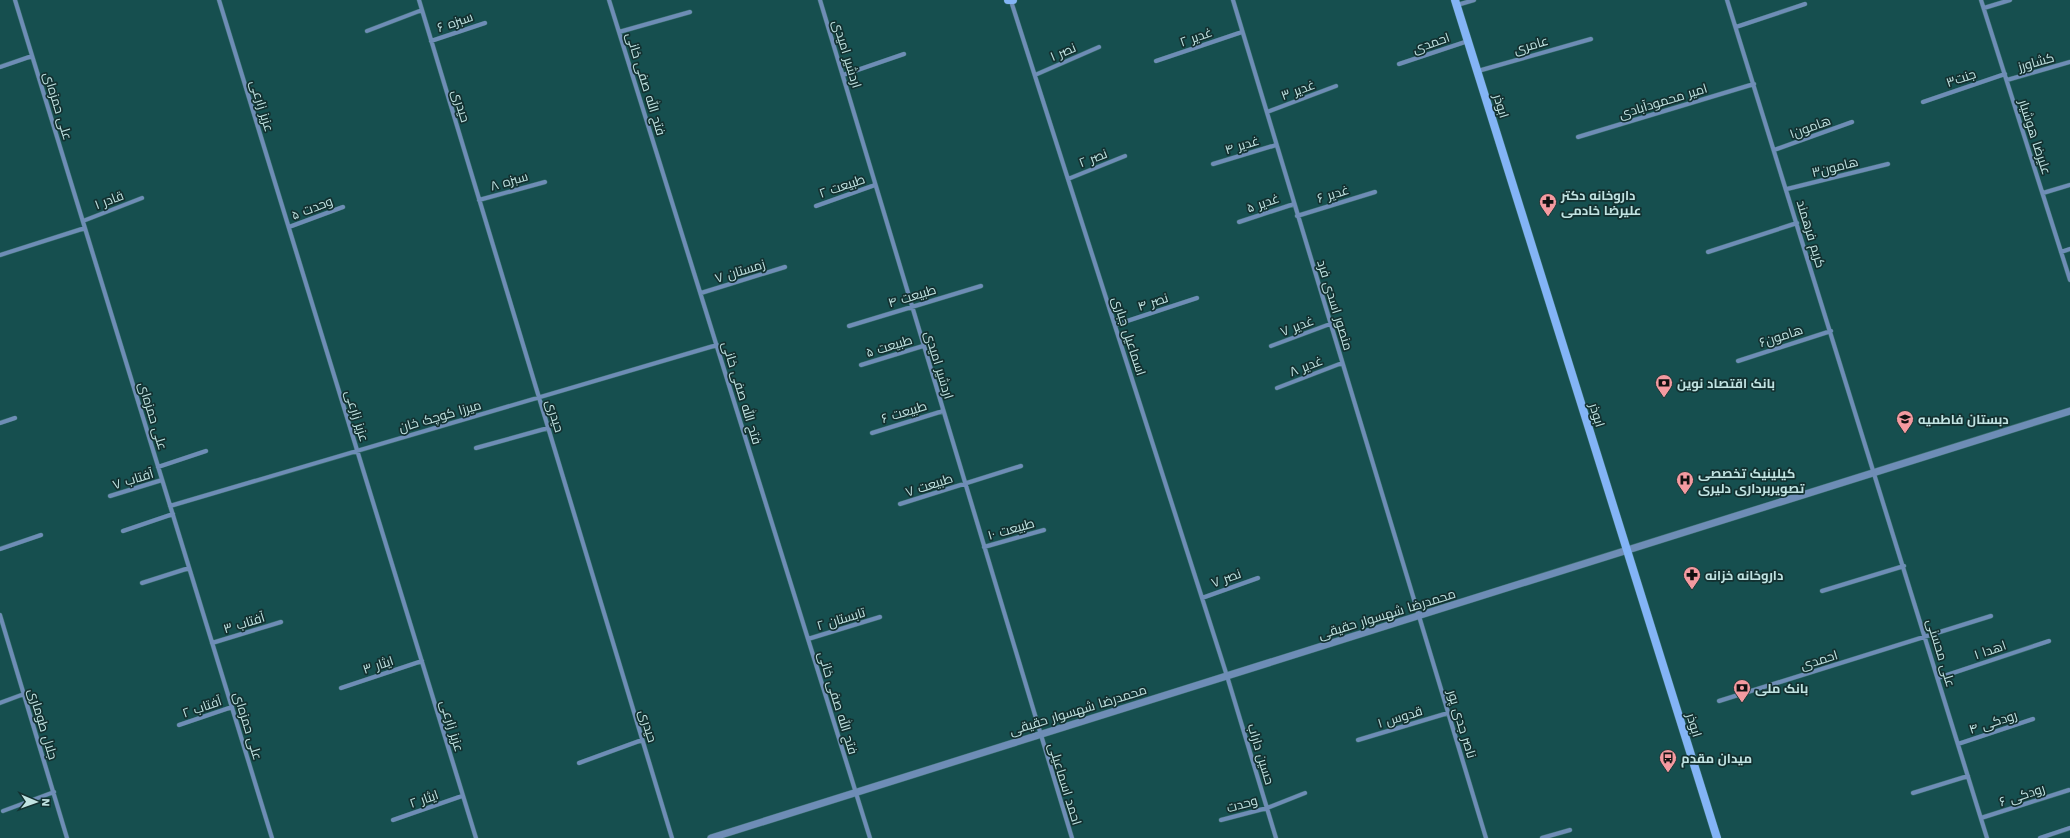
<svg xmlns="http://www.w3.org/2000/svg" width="2070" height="838" font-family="'Work Sans',Cairo,sans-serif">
	<rect width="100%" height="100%" fill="#164f4f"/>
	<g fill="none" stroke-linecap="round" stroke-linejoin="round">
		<defs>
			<path id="minor" d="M15,0L272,838
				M219,0L476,838
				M419,0L672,838
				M609,0L870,838
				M820,0L1072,838
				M1233,0L1486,838
				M1727,0L1987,838
				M1981,0L2070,280
				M1011,1L1227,676L1276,838
				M1457,5L1474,0
				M1984,8L2010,0
				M1736,27L1805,4
				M367,31L422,10
				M619,32L690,12
				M431,41L485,23
				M1156,61L1242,32
				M1399,64L1468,41
				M0,67L32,56
				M1478,71L1591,39
				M843,75L904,54
				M1035,75L1099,47
				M2007,80L2070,62
				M1923,102L2005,74
				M1267,112L1336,86
				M1578,137L1754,84
				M1774,150L1852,122
				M1213,164L1276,145
				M1068,179L1125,156
				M1787,189L1888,164
				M2043,193L2070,185
				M479,200L545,182
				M816,206L875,185
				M1297,216L1375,192
				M83,221L142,198
				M1239,222L1294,204
				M289,227L343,207
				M1708,252L1797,223
				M2061,252L2070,249
				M0,255L85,228
				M701,293L785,267
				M1115,325L1197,298
				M849,326L981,286
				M1271,346L1330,324
				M1738,361L1831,331
				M861,365L923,346
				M1277,388L1342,363
				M0,423L15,418
				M872,433L943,411
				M476,448L548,428
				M158,467L206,451
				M110,496L162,480
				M900,504L1021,466
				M170,506L717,345
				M123,531L173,514
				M984,547L1044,530
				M0,549L41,535
				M142,583L189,568
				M1822,591L1904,566
				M1202,598L1258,578
				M0,615L67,838
				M808,639L880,617
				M212,643L281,622
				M1938,678L2049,641
				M341,688L422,661
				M1719,701L1991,616
				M0,703L24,694
				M179,725L232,707
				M1358,740L1448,713
				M1958,744L2033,719
				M579,763L642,740
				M1913,793L1968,776
				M3,811L54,792
				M1981,818L2069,790
				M393,820L462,796
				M1221,820L1267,808L1305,793
				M1542,838L1570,830
				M2040,838L2070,828"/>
			<path id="tertiary" d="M711,838L2070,411"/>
			<path id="secondary" d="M1008,0H1013
				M1455,0L1717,838"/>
		</defs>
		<use href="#minor" stroke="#386d6c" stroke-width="5"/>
		<use href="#tertiary" stroke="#386d6c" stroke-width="8"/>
		<use href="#secondary" stroke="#386d6c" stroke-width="9"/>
		<use href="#minor" stroke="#6e8db6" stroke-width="4"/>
		<use href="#tertiary" stroke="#6e8db6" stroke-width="7"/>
		<use href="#secondary" stroke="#83b4f6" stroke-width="8"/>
	</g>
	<defs>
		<symbol id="pharmacy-pin" viewBox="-11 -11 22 30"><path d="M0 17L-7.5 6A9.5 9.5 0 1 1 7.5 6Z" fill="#f49aa0" stroke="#133131"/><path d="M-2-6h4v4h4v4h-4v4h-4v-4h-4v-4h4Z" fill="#111"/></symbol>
		<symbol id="bank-pin" viewBox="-11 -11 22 30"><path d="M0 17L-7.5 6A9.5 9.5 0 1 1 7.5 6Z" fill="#f49aa0" stroke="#133131"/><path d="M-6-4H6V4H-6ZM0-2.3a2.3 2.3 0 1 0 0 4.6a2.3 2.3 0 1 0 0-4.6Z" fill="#111"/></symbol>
		<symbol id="school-pin" viewBox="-11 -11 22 30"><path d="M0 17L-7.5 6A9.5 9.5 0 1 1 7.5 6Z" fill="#f49aa0" stroke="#133131"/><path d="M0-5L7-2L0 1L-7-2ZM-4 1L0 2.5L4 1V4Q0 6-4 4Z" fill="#111"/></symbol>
		<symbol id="hospital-pin" viewBox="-11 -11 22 30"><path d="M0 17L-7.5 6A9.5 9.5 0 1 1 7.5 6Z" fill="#f49aa0" stroke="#133131"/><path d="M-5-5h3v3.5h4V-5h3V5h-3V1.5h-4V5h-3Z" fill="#111"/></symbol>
		<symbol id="bus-pin" viewBox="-11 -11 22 30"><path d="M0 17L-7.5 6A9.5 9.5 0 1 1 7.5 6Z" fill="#f49aa0" stroke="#133131"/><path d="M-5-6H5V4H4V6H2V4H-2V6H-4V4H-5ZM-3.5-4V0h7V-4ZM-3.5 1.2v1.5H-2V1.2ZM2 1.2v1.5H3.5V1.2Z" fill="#111"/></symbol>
	</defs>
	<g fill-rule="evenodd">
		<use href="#pharmacy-pin" x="1538" y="192" width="20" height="27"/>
		<use href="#bank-pin" x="1654" y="373" width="20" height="27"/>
		<use href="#school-pin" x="1895" y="409" width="20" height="27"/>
		<use href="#hospital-pin" x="1675" y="470" width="20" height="27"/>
		<use href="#pharmacy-pin" x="1682" y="565" width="20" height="27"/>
		<use href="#bank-pin" x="1732" y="678" width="20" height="27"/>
		<use href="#bus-pin" x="1658" y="748" width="20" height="27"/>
	</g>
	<g text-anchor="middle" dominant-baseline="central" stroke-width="3.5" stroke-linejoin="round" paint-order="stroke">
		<g font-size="13" fill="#c1e3e2" stroke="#133131">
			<text transform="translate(455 22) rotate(-19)">سبزه ۶</text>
			<text transform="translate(1196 37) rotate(-19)">غدیر ۲</text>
			<text transform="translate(1431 43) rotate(-19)">احمدی</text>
			<text transform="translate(1531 45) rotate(-16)">عامری</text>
			<text transform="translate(1063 52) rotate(-23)">نصر ۱</text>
			<text transform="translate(847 54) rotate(73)">اردشیر امیدی</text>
			<text transform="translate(2036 62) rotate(-16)">کشاورز</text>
			<text transform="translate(1961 78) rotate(-19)">جنت۳</text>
			<text transform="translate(646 84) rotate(73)">فتح الله صفی خانی</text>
			<text transform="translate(1298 90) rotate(-20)">غدیر ۳</text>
			<text transform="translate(1663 101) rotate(-17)">امیر محمودآبادی</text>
			<text transform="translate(58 106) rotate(73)">علی حمزه‌ای</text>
			<text transform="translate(262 106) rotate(73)">عزیز زارعی</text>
			<text transform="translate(461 106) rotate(73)">حیدری</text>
			<text transform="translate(1501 106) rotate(73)">ابوذر</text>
			<text transform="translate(1810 127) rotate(-20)">هامون۱</text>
			<text transform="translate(2035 137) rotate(72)">علیرضا هوشیار</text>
			<text transform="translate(1242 145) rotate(-17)">غدیر ۴</text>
			<text transform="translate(1093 158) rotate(-21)">نصر ۲</text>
			<text transform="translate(1835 167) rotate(-14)">هامون۳</text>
			<text transform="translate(509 181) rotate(-16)">سبزه ۸</text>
			<text transform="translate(842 186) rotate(-19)">طبیعت ۲</text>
			<text transform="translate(1333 194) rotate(-17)">غدیر ۶</text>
			<text transform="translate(109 200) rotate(-21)">قادر ۱</text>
			<text transform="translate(1263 203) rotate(-19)">غدیر ۵</text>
			<text transform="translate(312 208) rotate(-21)">وحدت ۵</text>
			<text transform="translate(1811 234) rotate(73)">کریم فرهمند</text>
			<text transform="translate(740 271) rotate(-17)">زمستان ۷</text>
			<text transform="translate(912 296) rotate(-17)">طبیعت ۴</text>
			<text transform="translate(1153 302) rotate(-18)">نصر ۴</text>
			<text transform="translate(1335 305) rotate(73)">منصور اسدی فرد</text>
			<text transform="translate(1297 326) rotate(-21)">غدیر ۷</text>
			<text transform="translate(1129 336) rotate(72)">اسماعیل جباری</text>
			<text transform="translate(1781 336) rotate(-18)">هامون۶</text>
			<text transform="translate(889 346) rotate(-17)">طبیعت ۵</text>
			<text transform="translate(939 365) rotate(73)">اردشیر امیدی</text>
			<text transform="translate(1306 366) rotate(-21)">غدیر ۸</text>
			<text transform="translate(742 393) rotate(73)">فتح الله صفی خانی</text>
			<text transform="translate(904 412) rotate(-17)">طبیعت ۶</text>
			<text transform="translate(1597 415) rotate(73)">ابوذر</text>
			<text transform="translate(153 416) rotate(73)">علی حمزه‌ای</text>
			<text transform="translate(357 416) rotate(73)">عزیز زارعی</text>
			<text transform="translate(440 416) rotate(-16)">میرزا کوچک خان</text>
			<text transform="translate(555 416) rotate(73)">حیدری</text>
			<text transform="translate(133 479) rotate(-17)">آفتاب ۷</text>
			<text transform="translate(929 485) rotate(-18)">طبیعت ۷</text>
			<text transform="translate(1011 529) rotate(-16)">طبیعت ۱۰</text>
			<text transform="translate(1226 578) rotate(-20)">نصر ۷</text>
			<text transform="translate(1387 614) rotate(-17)">محمدرضا شهسوار حقیقی</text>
			<text transform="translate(841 619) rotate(-17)">تابستان ۲</text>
			<text transform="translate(244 623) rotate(-17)">آفتاب ۳</text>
			<text transform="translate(1990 650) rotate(-19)">اهدا ۱</text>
			<text transform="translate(1941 653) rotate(73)">علی محسنی</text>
			<text transform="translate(1819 660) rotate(-17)">احمدی</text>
			<text transform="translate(378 665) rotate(-18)">ایثار ۳</text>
			<text transform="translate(838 703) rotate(73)">فتح الله صفی خانی</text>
			<text transform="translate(202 707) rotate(-19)">آفتاب ۲</text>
			<text transform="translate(1078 710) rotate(-17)">محمدرضا شهسوار حقیقی</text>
			<text transform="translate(1400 717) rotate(-17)">قدوس ۱</text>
			<text transform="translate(1993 722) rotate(-18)">رودکی ۴</text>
			<text transform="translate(43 724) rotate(73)">جلال طوماری</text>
			<text transform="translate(1462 724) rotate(73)">ناصر جدی پور</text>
			<text transform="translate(1694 725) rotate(73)">ابوذر</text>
			<text transform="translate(248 726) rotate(73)">علی حمزه‌ای</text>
			<text transform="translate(452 726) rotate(73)">عزیز زارعی</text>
			<text transform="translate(648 726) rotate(73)">حیدری</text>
			<text transform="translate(1261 754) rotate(73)">حسین داراب</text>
			<text transform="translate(1065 784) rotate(73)">احمد اسماعیلی</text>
			<text transform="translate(2022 795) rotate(-18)">رودکی ۶</text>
			<text transform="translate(424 799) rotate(-19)">ایثار ۲</text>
			<text transform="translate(1242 804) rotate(-15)">وحدت</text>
		</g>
		<g font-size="13" font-weight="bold" fill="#c1e3e2" stroke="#133131" text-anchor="start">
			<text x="1561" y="195">داروخانه دکتر<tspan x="1561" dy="15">علیرضا خادمی</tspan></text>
			<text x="1677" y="383">بانک اقتصاد نوین</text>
			<text x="1918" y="419">دبستان فاطمیه</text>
			<text x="1698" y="473">کیلینیک تخصصی<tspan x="1698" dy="15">تصویربرداری دلیری</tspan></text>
			<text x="1705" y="575">داروخانه خزانه</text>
			<text x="1755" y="688">بانک ملی</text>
			<text x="1681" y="758">میدان مقدم</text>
		</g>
	</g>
	<g transform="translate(36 802) rotate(92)" stroke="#133131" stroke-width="3" paint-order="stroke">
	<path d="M0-3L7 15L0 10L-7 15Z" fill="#c1e3e2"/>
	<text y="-6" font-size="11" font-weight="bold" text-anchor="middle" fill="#c1e3e2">N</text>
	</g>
</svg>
